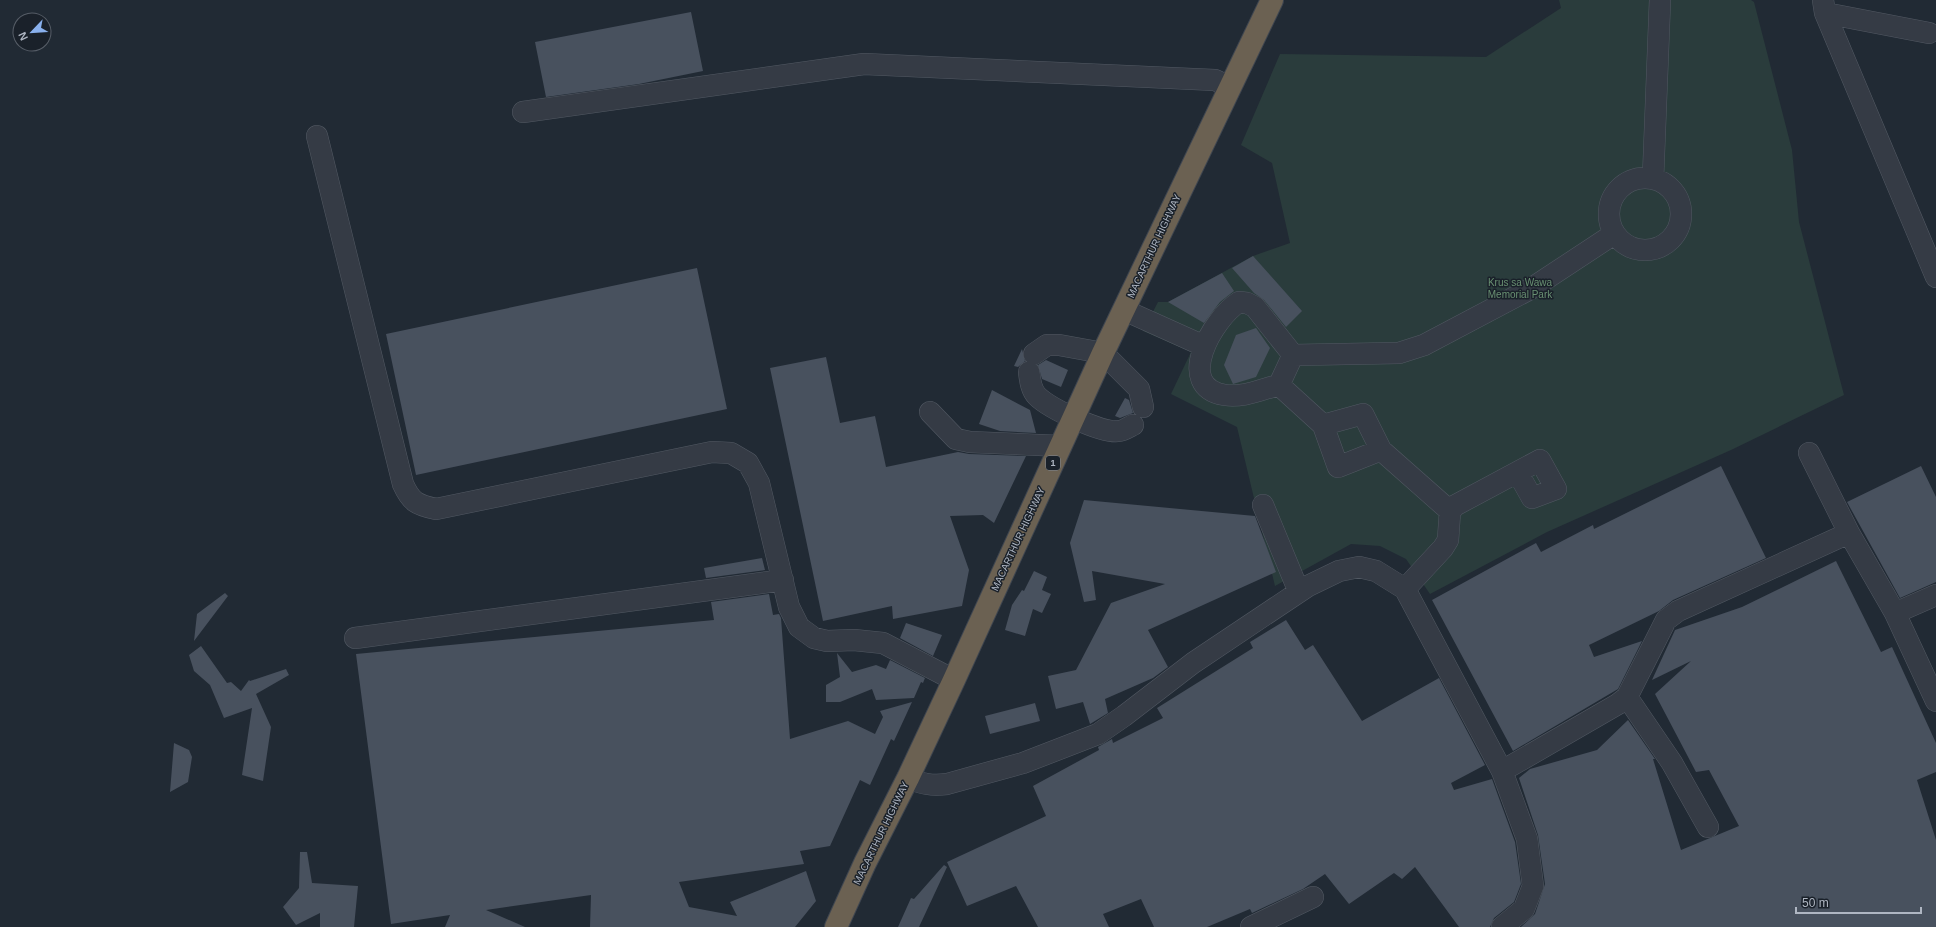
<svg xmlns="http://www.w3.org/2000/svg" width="1936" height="927" font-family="Arial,sans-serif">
	<rect width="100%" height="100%" fill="#212a34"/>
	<path fill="#2a3c3c" d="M1559,0H1751L1754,2L1792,150L1799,222L1844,395L1731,450L1547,532L1430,594L1406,559L1380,546L1351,544L1275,586L1237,427L1171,394L1191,352L1143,331L1158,302H1168L1253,256L1290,243L1272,163L1241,145L1280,54L1486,57L1561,8Z"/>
	<path fill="#48515e" d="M691,12L703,71L639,84L546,97L535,42Z
		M1253,256L1302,311L1286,327L1264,300L1254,293L1232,268Z
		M697,268L727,409L416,475L386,334Z
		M1222,273L1234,291L1220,302L1204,323L1168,302Z
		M1256,328L1270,348L1256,377L1233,384L1224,365L1236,335Z
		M1022,349L1025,361L1018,367L1014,366Z
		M826,357L840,423L875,416L886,467L958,452L969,454L1026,456L994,523L983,515L950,516L969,570L962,606L893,619L892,606L823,621L770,368Z
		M1046,360L1068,370L1061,387L1042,379L1038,365Z
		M992,390L1030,410L1036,433L1000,431L979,424Z
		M1125,398L1129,400L1133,413L1120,418L1115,416Z
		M1721,466L1766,558L1673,600L1659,611L1589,645L1594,657L1642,641L1618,689L1513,751L1432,600L1536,543L1541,552L1593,525L1594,529Z
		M1921,466L1936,497V582L1900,598L1847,502Z
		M1084,500L1255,516L1276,572L1148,630L1168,667L1153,678L1105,699L1108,713L1090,724L1083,702L1056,709L1048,676L1076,670L1111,603L1165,584L1092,571L1096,600L1084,602L1070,543Z
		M762,558L765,570L706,578L704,568Z
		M1836,561L1881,652L1892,647L1936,743V772L1917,780L1936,840V927H1521L1535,914L1545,884L1538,835L1519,778L1530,769L1597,750L1628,720L1655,759H1653L1681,850L1739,826L1709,770L1696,772L1655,694L1691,661L1652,680L1675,630L1742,607Z
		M1034,571L1047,577L1042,590L1051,594L1042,613L1033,609L1025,636L1005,630L1012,605L1022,590L1024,591Z
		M225,593L228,596L194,641L197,614Z
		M769,594L773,615L779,614L781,618L790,739L848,721L875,734L883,717L880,711L912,702L894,741L891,739L870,785L860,780L830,846L800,851L804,864L679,882L689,907L737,916L730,902L806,871L816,901L795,927H590L591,895L486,910L525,927H445L450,915L391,924L356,654L714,620L711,602Z
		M1286,620L1305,650L1313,645L1362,721L1439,678L1485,765L1451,783L1454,790L1492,779L1515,842L1521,884L1514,902L1494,918L1490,927H1459L1415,867L1402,879L1394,873L1349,904L1325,874L1303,889L1252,913L1250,909L1207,927H1154L1141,899L1103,914L1109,927H1038L1016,886L967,906L947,862L1046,816L1033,786L1099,750L1098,747L1112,739L1113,743L1163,718L1157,708L1253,648L1250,642Z
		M906,623L942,635L933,656L900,638Z
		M201,646L227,683L231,682L241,691L249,680L250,681L286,669L289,675L256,694L271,727L263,781L242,775L252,708L224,718L210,685L194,671L189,655Z
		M837,653L852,672L876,665L886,669L890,660L925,678L923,683L921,682L914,698L876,700L872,689L840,702H826V685L840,677Z
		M1035,703L1040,721L990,734L985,716Z
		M174,743L189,750L192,757L188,782L170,792Z
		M300,852H307L312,883L358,886L354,927H320V913L296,925L283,907L299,888Z
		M944,865L947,867L919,927H898L911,898L914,899Z"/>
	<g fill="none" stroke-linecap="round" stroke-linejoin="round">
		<defs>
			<path id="minor" d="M1823,0L1825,13L1936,277
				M1825,13L1929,33
				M523,112L864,64L1215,80L1230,87
				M317,136L403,484C411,502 417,505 436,509L712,452L731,453L748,463L759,483L789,607L799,627L814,638L827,641L854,640L883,643L954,680
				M1609 214a36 36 0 1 1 72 0a36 36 0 1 1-72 0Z
				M1653,179L1660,0
				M1239,302L1247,303L1255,307L1293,355L1279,385C1262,389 1243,398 1225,395C1173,387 1213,318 1239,302Z
				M1124,310L1204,346
				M1034,354L1047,345H1059L1103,353L1139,389L1143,407
				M1293,355L1399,353L1424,345L1532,288L1614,234
				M1029,372C1030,380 1031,390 1037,396C1049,408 1102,434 1119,431C1123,431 1129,427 1133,425
				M1279,385L1323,425L1338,467L1381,450
				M930,412L956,439L970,442L1061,446
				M1323,425L1363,414L1381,450L1450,511
				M1263,505L1299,592
				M1849,533L1895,613L1936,701
				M1405,589L1443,548L1448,540L1450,511L1456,505L1540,460L1556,489L1532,498L1518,473
				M1895,613L1936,595
				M355,638L783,580
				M1627,697L1672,763L1708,827
				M1502,771L1618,704L1627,697L1666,620L1678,611L1849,533L1809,453
				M908,778C922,784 932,786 947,784L1023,763L1098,734L1124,716L1193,663L1308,586L1339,571L1359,567L1376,571L1405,589L1502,771L1527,839L1533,886L1524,909L1502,927
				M1251,927L1313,897"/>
			<path id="highway" d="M836,927L865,863L908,778L954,680L1103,353L1272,0"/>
		</defs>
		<use href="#minor" stroke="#525963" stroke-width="22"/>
		<use href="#highway" stroke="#3f4650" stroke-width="24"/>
		<use href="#minor" stroke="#353b45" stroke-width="21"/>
		<use href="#highway" stroke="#6b6152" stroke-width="22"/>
	</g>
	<g text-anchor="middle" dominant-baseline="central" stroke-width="3" stroke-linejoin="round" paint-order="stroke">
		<rect fill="#1a212a" stroke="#828994" stroke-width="1" x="1046" y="456" width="14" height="14" rx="3"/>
		<g font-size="9" font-weight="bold" fill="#afb6c2">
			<text x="1053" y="463">1</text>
		</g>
		<g font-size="10" fill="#afb6c2" stroke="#1a212a">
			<text transform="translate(1154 246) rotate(-65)">MACARTHUR HIGHWAY</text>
			<text transform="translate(1018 539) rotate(-65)">MACARTHUR HIGHWAY</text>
			<text transform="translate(881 833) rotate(-64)">MACARTHUR HIGHWAY</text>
		</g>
		<g font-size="10" fill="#699072" stroke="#1a212a">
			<text x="1520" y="282">Krus sa Wawa<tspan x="1520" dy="12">Memorial Park</tspan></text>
		</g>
	</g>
	<g transform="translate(32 32) rotate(245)"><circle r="19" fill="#1a212a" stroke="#565d67"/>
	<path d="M0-3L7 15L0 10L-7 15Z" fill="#89b0ed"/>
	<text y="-6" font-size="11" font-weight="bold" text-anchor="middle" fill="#afb6c2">N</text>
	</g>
	<path d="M1796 907v6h125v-6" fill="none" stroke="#afb6c2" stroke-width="2"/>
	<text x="1802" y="907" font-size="12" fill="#afb6c2" stroke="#1a212a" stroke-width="3" paint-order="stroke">50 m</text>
</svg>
